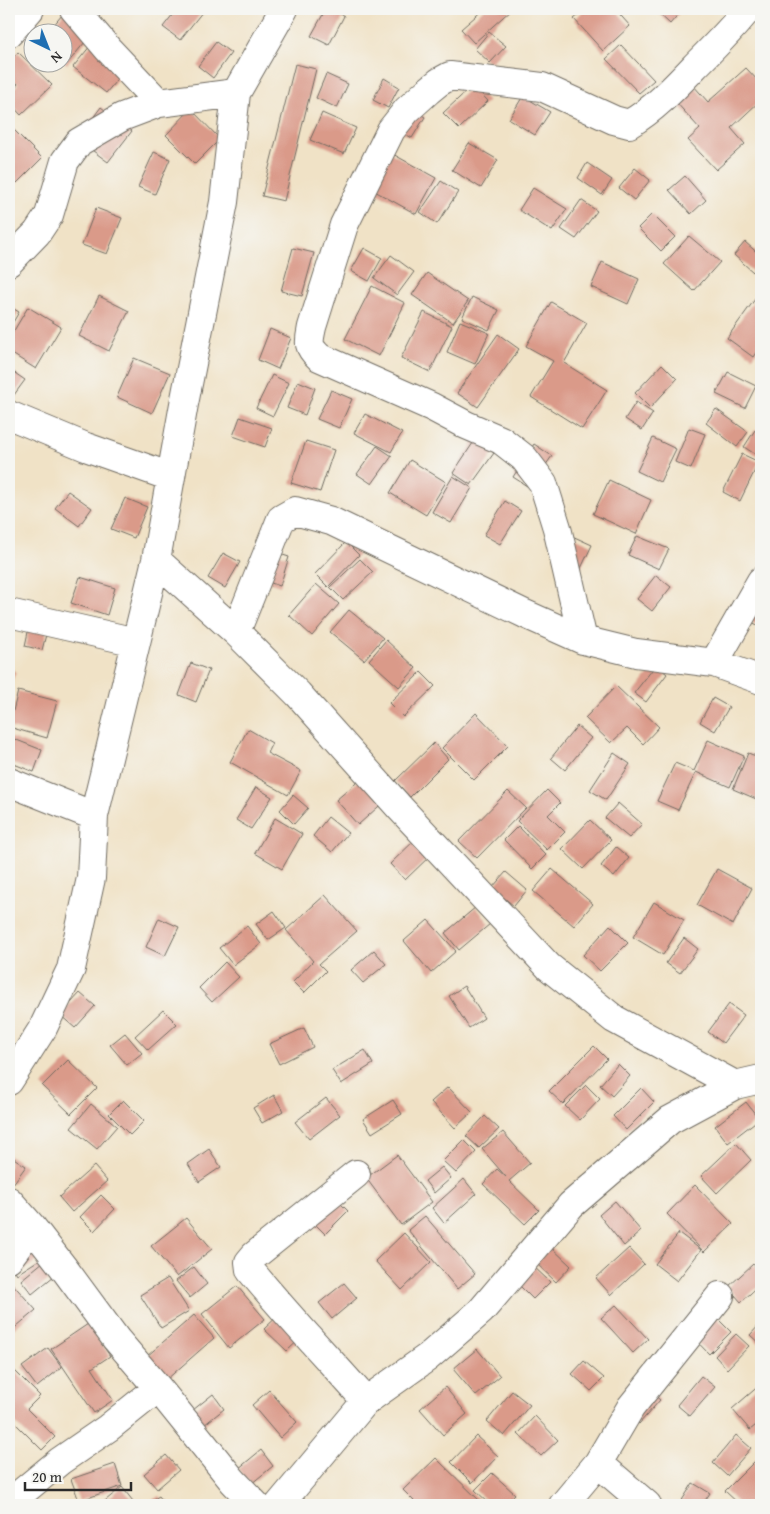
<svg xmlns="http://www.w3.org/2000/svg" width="770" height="1514" font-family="'Gentium Book Plus',serif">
	<rect width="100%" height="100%" fill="#f6f6f2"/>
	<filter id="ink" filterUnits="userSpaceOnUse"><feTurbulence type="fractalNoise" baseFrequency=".02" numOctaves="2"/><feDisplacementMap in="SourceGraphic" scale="10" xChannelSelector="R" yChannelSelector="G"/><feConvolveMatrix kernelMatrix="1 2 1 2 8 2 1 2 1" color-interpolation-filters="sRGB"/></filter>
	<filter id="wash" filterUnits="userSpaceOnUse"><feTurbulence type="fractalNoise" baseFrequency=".0096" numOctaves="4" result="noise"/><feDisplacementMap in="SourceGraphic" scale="20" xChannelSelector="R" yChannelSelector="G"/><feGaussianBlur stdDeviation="1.12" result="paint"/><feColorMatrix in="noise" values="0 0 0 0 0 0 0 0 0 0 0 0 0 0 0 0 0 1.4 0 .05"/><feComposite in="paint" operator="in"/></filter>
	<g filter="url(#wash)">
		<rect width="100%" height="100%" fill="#f0e2c6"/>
		<g id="blocks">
			<path fill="#da9a89" d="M67,9L94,31L67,64L62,60V32H48Z
				M177,9H200L203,11L180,40L163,27Z
				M326,9H332L344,16L329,45L311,36Z
				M484,9H512L474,43L461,29Z
				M586,9H615L630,26L603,51L574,19Z
				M654,9H678L681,11L670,24Z
				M489,32L506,46L490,63L475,49Z
				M100,34L133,60L106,93L73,67Z
				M216,42L231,53L213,78L198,66Z
				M621,45L654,80L639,93L606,59Z
				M18,52L52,85L21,115L9,102V94L18,84L9,75V62Z
				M295,64L316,69L284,201L262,196Z
				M746,68L761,84V100L731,128L745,144L716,170L688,140L700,129L675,101L693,85L708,102Z
				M326,74L348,84L337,108L316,98Z
				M384,78L399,87L388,108L373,100Z
				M473,85L488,101L459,129L443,113Z
				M523,96L550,112L535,135L509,119Z
				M101,107L132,131L108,162L77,139Z
				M408,107L425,117L412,138L395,128Z
				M191,109L220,139L195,164L166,135Z
				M322,113L356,128L344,154L310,140Z
				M13,129L42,158L17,183L9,175V133Z
				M469,143L498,160L481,188L452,170Z
				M154,152L170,159L155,194L138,187Z
				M391,153L436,178L416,214L371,189Z
				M587,163L612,180L602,195L578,178Z
				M635,168L650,180L634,200L619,188Z
				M685,176L706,200L691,214L669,190Z
				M441,181L458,192L437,224L420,212Z
				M533,188L567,209L552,231L519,210Z
				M581,200L597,211L576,239L561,229Z
				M96,208L122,218L107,254L82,245Z
				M652,214L675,237L661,251L638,228Z
				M689,236L720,262L694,291L664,264Z
				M745,242L761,256V262L753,272L734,255Z
				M293,248L314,253L302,296L281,291Z
				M364,248L382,258L369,281L351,271Z
				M391,255L414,272L397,295L374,278Z
				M602,262L639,279L628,304L591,287Z
				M427,273L468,301L453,323L412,295Z
				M372,286L405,303L379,356L345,339Z
				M758,295L761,297V345L753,357L727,338Z
				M99,296L129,311L109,351L79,336Z
				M472,297L499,310L489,330L462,318Z
				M551,302L587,323L564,363L607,390L582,429L531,397L553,361L526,346Z
				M9,306L19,312L9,329Z
				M28,307L61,327L36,369L9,352V339Z
				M424,312L452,326L430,372L401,358Z
				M460,321L489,333L475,364L447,352Z
				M270,329L291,338L278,369L258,360Z
				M498,334L519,349L478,407L457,393Z
				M134,358L170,373L152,413L117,397Z
				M662,364L677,379L650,408L635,393Z
				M9,369L25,380L11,399L9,397Z
				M728,372L756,386L745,408L716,394Z
				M272,375L289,383L273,416L256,408Z
				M298,381L315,388L305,415L287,408Z
				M331,390L352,399L339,428L317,419Z
				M636,402L653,413L642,430L625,419Z
				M716,409L748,432L737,447L706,423Z
				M365,414L402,433L391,452L354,433Z
				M240,417L272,428L265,447L233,436Z
				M689,428L705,434L691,469L675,462Z
				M755,430L761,434V458L744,447Z
				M653,438L676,449L660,482L637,471Z
				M475,440L494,453L471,485L453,473Z
				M306,441L334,450L320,492L291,483Z
				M534,444L552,456L530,488L513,477Z
				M377,446L392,456L372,484L357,474Z
				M742,454L759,462L740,501L723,492Z
				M410,460L446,482L426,515L390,493Z
				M453,476L472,488L451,523L432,512Z
				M609,480L651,500L636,534L593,514Z
				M68,491L92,508L79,526L55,508Z
				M125,498L147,507L134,538L111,529Z
				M505,501L521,511L500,544L484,535Z
				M570,535L592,545L575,581Z
				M637,536L669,549L659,569L628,555Z
				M346,542L359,555L328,587L315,574Z
				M271,551L289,557L280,586L262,580Z
				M223,553L240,562L225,588L208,578Z
				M360,559L373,572L343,600L330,587Z
				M656,575L671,587L652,611L637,599Z
				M80,577L115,588L107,615L71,603Z
				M316,584L339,604L312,636L289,615Z
				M761,601V627L750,621Z
				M349,610L383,638L364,660L330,632Z
				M31,618L49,623L42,650L25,646Z
				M386,640L416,668L399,687L369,660Z
				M191,663L209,670L196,702L179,695Z
				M656,665L667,674L646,702L634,693Z
				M9,669L16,672L9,688Z
				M421,672L435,686L403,717L389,703Z
				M616,686L659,727L643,744L627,728L611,743L585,718Z
				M18,691L57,701L47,738L9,727Z
				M713,698L729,707L715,731L700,722Z
				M476,713L508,746L474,780L442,748Z
				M577,726L591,738L565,770L551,758Z
				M248,729L272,743L267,753L301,771L288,795L230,762Z
				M9,737L42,750L34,772L9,762Z
				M708,740L744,756L730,787L696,772L678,810L657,801L675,763L694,771Z
				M434,743L448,759L410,797L395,781Z
				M614,753L630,764L606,800L590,790Z
				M748,753L761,758V801L733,789Z
				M367,774L388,798L358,825L336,800Z
				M256,787L272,797L251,829L236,820Z
				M547,790L560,803L548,815L565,832L547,850L517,821Z
				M508,791L526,808L477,858L459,841Z
				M293,795L308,808L294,824L280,810Z
				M618,803L642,824L629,838L605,818Z
				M328,817L348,833L332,852L313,836Z
				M275,818L302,834L282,869L255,853Z
				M590,820L611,840L583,869L562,849Z
				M518,826L546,855L532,869L504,840Z
				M418,837L433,853L405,880L390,864Z
				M616,847L629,858L614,877L601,866Z
				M552,869L593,904L574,926L533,891Z
				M717,869L752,888L733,925L697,905Z
				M506,872L527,890L514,906L492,888Z
				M325,895L357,931L319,964L326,971L304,993L293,982L313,961L286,930Z
				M654,902L684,920L663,955L633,937Z
				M476,907L490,924L459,950L445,933Z
				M274,911L286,928L268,940L256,924Z
				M159,918L179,927L165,956L146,947Z
				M428,920L456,951L431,973L404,941Z
				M610,925L628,943L600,971L583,955Z
				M247,926L261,944L233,965L219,948Z
				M684,938L698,949L680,973L666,963Z
				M374,950L386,964L363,983L351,970Z
				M225,962L239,977L212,1002L199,988Z
				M464,986L484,1018L469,1028L449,996Z
				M80,993L95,1006L75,1028L60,1015Z
				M729,1004L744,1015L723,1043L708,1032Z
				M163,1010L177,1024L148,1050L135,1036Z
				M304,1028L313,1047L279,1064L269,1044Z
				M125,1033L142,1053L127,1065L110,1045Z
				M594,1046L607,1059L563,1104L549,1091Z
				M365,1050L373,1064L341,1084L332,1070Z
				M68,1060L97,1088L71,1114L42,1086Z
				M618,1064L630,1076L612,1096L600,1085Z
				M586,1085L600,1099L580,1120L565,1106Z
				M448,1087L472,1112L455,1128L431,1102Z
				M641,1088L654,1102L626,1130L613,1116Z
				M274,1095L283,1111L262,1123L253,1108Z
				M326,1098L340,1115L309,1139L295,1122Z
				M123,1100L144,1121L130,1135L109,1114Z
				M393,1100L402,1114L372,1133L363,1119Z
				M746,1102L759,1119L728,1143L715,1126Z
				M91,1104L117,1126L97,1149L71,1128Z
				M485,1116L499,1129L479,1148L466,1136Z
				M503,1132L530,1163L509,1181L539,1210L525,1224L483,1184L497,1169L506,1177L482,1149Z
				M464,1140L476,1152L456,1173L443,1161Z
				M736,1143L751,1160L717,1193L701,1176Z
				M209,1149L221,1167L199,1182L188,1164Z
				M9,1155L26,1166L13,1184L9,1181Z
				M397,1155L432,1202L401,1225L366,1178Z
				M94,1166L107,1181L72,1212L59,1197Z
				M442,1167L451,1178L434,1193L425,1181Z
				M464,1179L476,1194L444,1223L432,1208Z
				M695,1185L733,1224L704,1252L667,1214Z
				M331,1194L348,1211L325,1234L308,1217Z
				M101,1195L115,1209L94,1231L80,1217Z
				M615,1201L641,1231L624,1246L599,1215Z
				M425,1216L475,1274L457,1289L408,1230Z
				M186,1218L212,1249L177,1277L151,1246Z
				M404,1233L431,1262L402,1290L375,1261Z
				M679,1233L701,1250L677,1281L655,1264Z
				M34,1240L45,1256L17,1274L9,1261Z
				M550,1246L571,1266L556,1282L535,1262Z
				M629,1248L644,1264L611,1295L596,1278Z
				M49,1257L60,1271L32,1294L21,1280Z
				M531,1264L550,1282L533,1299L515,1281Z
				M753,1264L761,1273V1284L741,1302L728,1287Z
				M194,1267L207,1284L190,1298L176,1281Z
				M168,1278L189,1311L161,1328L140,1295Z
				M9,1280L36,1310L11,1331L9,1328Z
				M344,1283L357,1298L332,1319L319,1303Z
				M237,1286L265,1319L229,1348L202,1314Z
				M616,1305L648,1339L633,1353L601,1318Z
				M706,1307L731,1332L709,1354L685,1329Z
				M282,1312L304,1335L287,1351L264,1329Z
				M194,1315L214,1338L166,1380L146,1357Z
				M761,1323V1345L750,1335Z
				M88,1324L110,1356L92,1368L113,1400L94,1413L51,1349Z
				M736,1334L749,1346L727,1369L715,1356Z
				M48,1348L62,1367L37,1387L22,1367Z
				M477,1349L500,1376L476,1396L453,1369Z
				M584,1361L604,1378L591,1391L572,1374Z
				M9,1365L40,1396L27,1409L55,1437L42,1450L9,1417Z
				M701,1376L715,1387L690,1416L677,1405Z
				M761,1384V1421L750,1430L732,1409Z
				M445,1387L467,1414L443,1435L420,1409Z
				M646,1388L660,1400L639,1424L625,1412Z
				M269,1390L297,1422L280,1438L252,1405Z
				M512,1391L530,1405L504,1436L487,1421Z
				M213,1394L224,1409L204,1425L193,1410Z
				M535,1416L558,1440L541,1456L518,1434Z
				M736,1435L751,1448L727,1476L713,1463Z
				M476,1436L498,1456L472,1483L451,1462Z
				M261,1450L273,1466L251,1484L238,1469Z
				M166,1455L179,1470L157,1489L144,1474Z
				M761,1455V1502L758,1505H740L725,1491Z
				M436,1458L484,1505H418L403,1490Z
				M115,1464L122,1486L79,1501L71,1479Z
				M492,1473L515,1494L504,1505H491L475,1490Z
				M693,1483L710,1493L702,1505H679Z
				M122,1487L136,1505H100Z
				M159,1496L166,1505H145Z"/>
		</g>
	</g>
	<g filter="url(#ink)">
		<use href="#blocks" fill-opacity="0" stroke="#706b61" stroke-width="1"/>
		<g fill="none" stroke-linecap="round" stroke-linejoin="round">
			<defs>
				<path id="street" d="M74,9L108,49L159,103
					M9,33L30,9
					M9,262L37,233L49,215L65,161L79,142L122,117L159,103L236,93
					M9,415L86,447L171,477
					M156,560L236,632L298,694L400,808L549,967L614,1019L735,1085
					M9,613L136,642
					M236,632L281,519L295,511L331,521L525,614L583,640L636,653L714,663L761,680
					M583,640L557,528L543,483L524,458L501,440L466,425L432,407L319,357C307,346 309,342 312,327L344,225L391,130L407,110L428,91L439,82L450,76L542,87L614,120L629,124C655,109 677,85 698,63C716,45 733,28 748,9
					M714,663L761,581
					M9,782L94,816
					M9,1081L43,1028L71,969L91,878L94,816L156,560L184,404L224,202L236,93L284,9
					M356,1174L254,1256L249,1262L250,1270C287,1315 327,1357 366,1401
					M9,1201L32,1227L63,1267L116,1339L158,1388L233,1481L256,1505
					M9,1258L32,1227
					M598,1463L647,1505
					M9,1503L60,1461L108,1428L158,1388
					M279,1505L366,1401L428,1357L481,1311L571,1205L670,1120L735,1085L761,1079
					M563,1505L598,1463L631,1407L720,1296"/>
			</defs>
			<use href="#street" stroke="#706b61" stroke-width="30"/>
			<use href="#street" stroke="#fff" stroke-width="28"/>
		</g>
	</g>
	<rect width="770" height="1514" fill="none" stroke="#f6f6f2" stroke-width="30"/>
	<g transform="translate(48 48) rotate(137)"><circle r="24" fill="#f6f6f2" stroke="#a5a5a2"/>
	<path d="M0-4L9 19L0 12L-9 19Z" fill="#1f6fb2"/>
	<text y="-8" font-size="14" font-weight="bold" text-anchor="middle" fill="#2b2b2b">N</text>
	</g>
	<path d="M25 1482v8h106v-8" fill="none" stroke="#2b2b2b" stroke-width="2.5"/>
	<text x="32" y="1482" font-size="15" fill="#2b2b2b" stroke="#f6f6f2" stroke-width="4" paint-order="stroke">20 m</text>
</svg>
